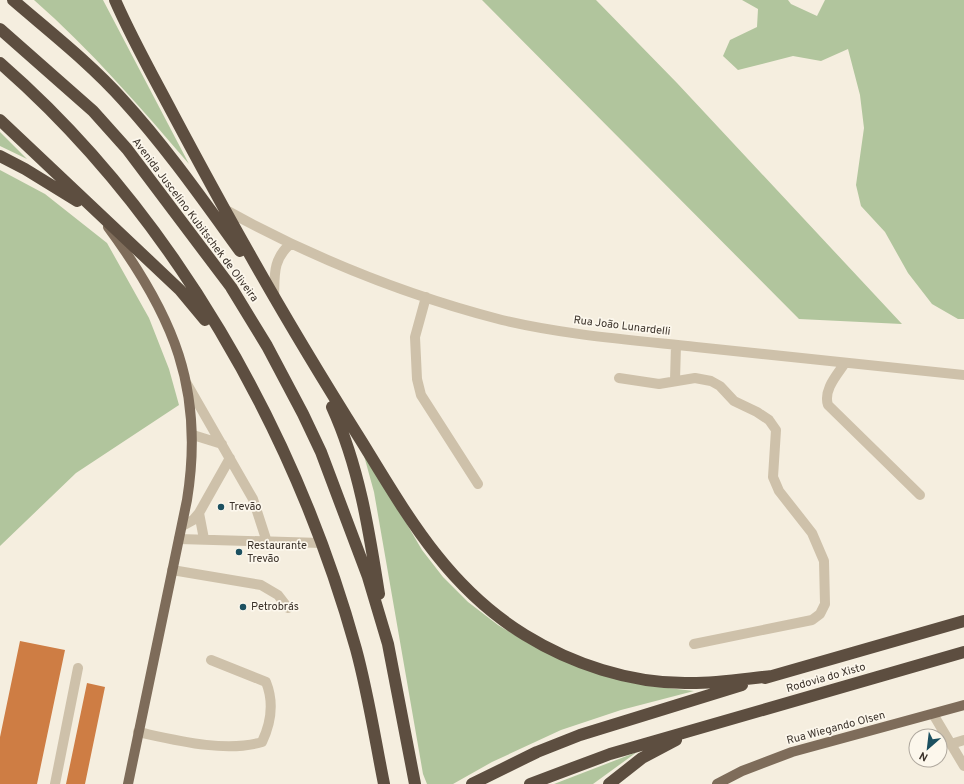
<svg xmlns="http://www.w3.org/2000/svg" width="964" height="784" font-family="Overpass,sans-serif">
	<rect width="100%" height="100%" fill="#f5eedf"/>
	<path fill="#b1c59d" d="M34,0H103L189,164C140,107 91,50 34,0Z
		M482,0H596L677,83L902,324L799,319Z
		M742,0H788L791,4L817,16L825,0H964V319H958L932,304L908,273L885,232L861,206L856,185L864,128L860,95L848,49L821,61L793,56L738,70L723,56L730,40L757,27L758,9Z
		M0,132L27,159L0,146Z
		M0,170L45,194L107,243L149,318L169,369L179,405L76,473L0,546Z
		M363,452L367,456L422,550L443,577L468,602L498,625L528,643L651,686L694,691L621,710L561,730L492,762L453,784H427L423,774L374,492Z
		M637,752L593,784H554Z"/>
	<path fill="#ce7d44" d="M20,641L65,650L37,784H0V737Z
		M87,683L105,687L85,784H66Z"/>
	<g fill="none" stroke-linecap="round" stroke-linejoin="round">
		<path stroke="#cec1aa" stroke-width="10" d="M224,209C311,257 405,295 502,320C565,335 631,340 696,347C785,356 875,366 964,375
			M426,297L415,337L417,379L421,395L478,484
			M274,298C275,275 272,261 290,244
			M845,363C837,375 823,390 828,405L920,495
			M619,378L659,384L695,378L711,381L720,386L734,401L757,412L769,420L776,430L773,477L779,491L812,533L824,561L825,604L820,614L812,620L694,644
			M675,380L676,345
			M187,384L253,499L267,542
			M193,435L222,444
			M199,513L204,539
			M182,526L193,520L199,513L230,458
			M179,539L321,543
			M172,570L261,585L278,595L288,608
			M933,714L964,766
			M138,732C175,740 225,753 262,742C271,723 274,702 266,682L211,660
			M951,744L964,740
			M55,784L78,668"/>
		<path stroke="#7e6c5a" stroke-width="10" d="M108,227C173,315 205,389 187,500L128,784
			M717,784L742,771L792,752L964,705"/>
		<path stroke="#5d4e40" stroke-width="12" d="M13,0C50,32 90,63 123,100C166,147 203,200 240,251
			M115,0C132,39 153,76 173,114C198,161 223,207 249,253C285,317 323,380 362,442C408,517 448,588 525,635C572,664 630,683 685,683C714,684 743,679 772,676
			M0,29L93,111L127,149L231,287L267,346L303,414L321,452L368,577L388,644L415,784
			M0,63C172,213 295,430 356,649C368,693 375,739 384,784
			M0,120L180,290L205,320
			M0,156L25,169L77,201
			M332,407C359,466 369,530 379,594
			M765,678L964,621
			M472,784L537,752L580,735L742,685
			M530,784L610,754L964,652
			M609,784L642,758L676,740"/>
	</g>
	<g fill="#1c5060" stroke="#fcf7ec" stroke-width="1.5">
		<circle cx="221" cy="507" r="4"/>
		<circle cx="239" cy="552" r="4"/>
		<circle cx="243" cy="607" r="4"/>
	</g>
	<g text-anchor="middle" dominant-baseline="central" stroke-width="3.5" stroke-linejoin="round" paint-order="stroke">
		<g font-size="11" fill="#3b322a" stroke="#fcf7ec">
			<text transform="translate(195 220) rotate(53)">Avenida Juscelino Kubitschek de Oliveira</text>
			<text transform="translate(622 326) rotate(7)">Rua João Lunardelli</text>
			<text transform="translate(826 678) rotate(-16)">Rodovia do Xisto</text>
			<text transform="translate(836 728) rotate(-15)">Rua Wiegando Olsen</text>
		</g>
		<g font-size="11" fill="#3b322a" stroke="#fcf7ec" text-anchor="start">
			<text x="229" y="507">Trevão</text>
			<text x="247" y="546">Restaurante<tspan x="247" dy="13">Trevão</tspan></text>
			<text x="251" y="607">Petrobrás</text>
		</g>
	</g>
	<g transform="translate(928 748) rotate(208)"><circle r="19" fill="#fcf7ec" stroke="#afa89e"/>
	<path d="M0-3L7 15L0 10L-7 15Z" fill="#1c5060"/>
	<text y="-6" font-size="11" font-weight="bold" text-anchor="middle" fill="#3b322a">N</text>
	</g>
</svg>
